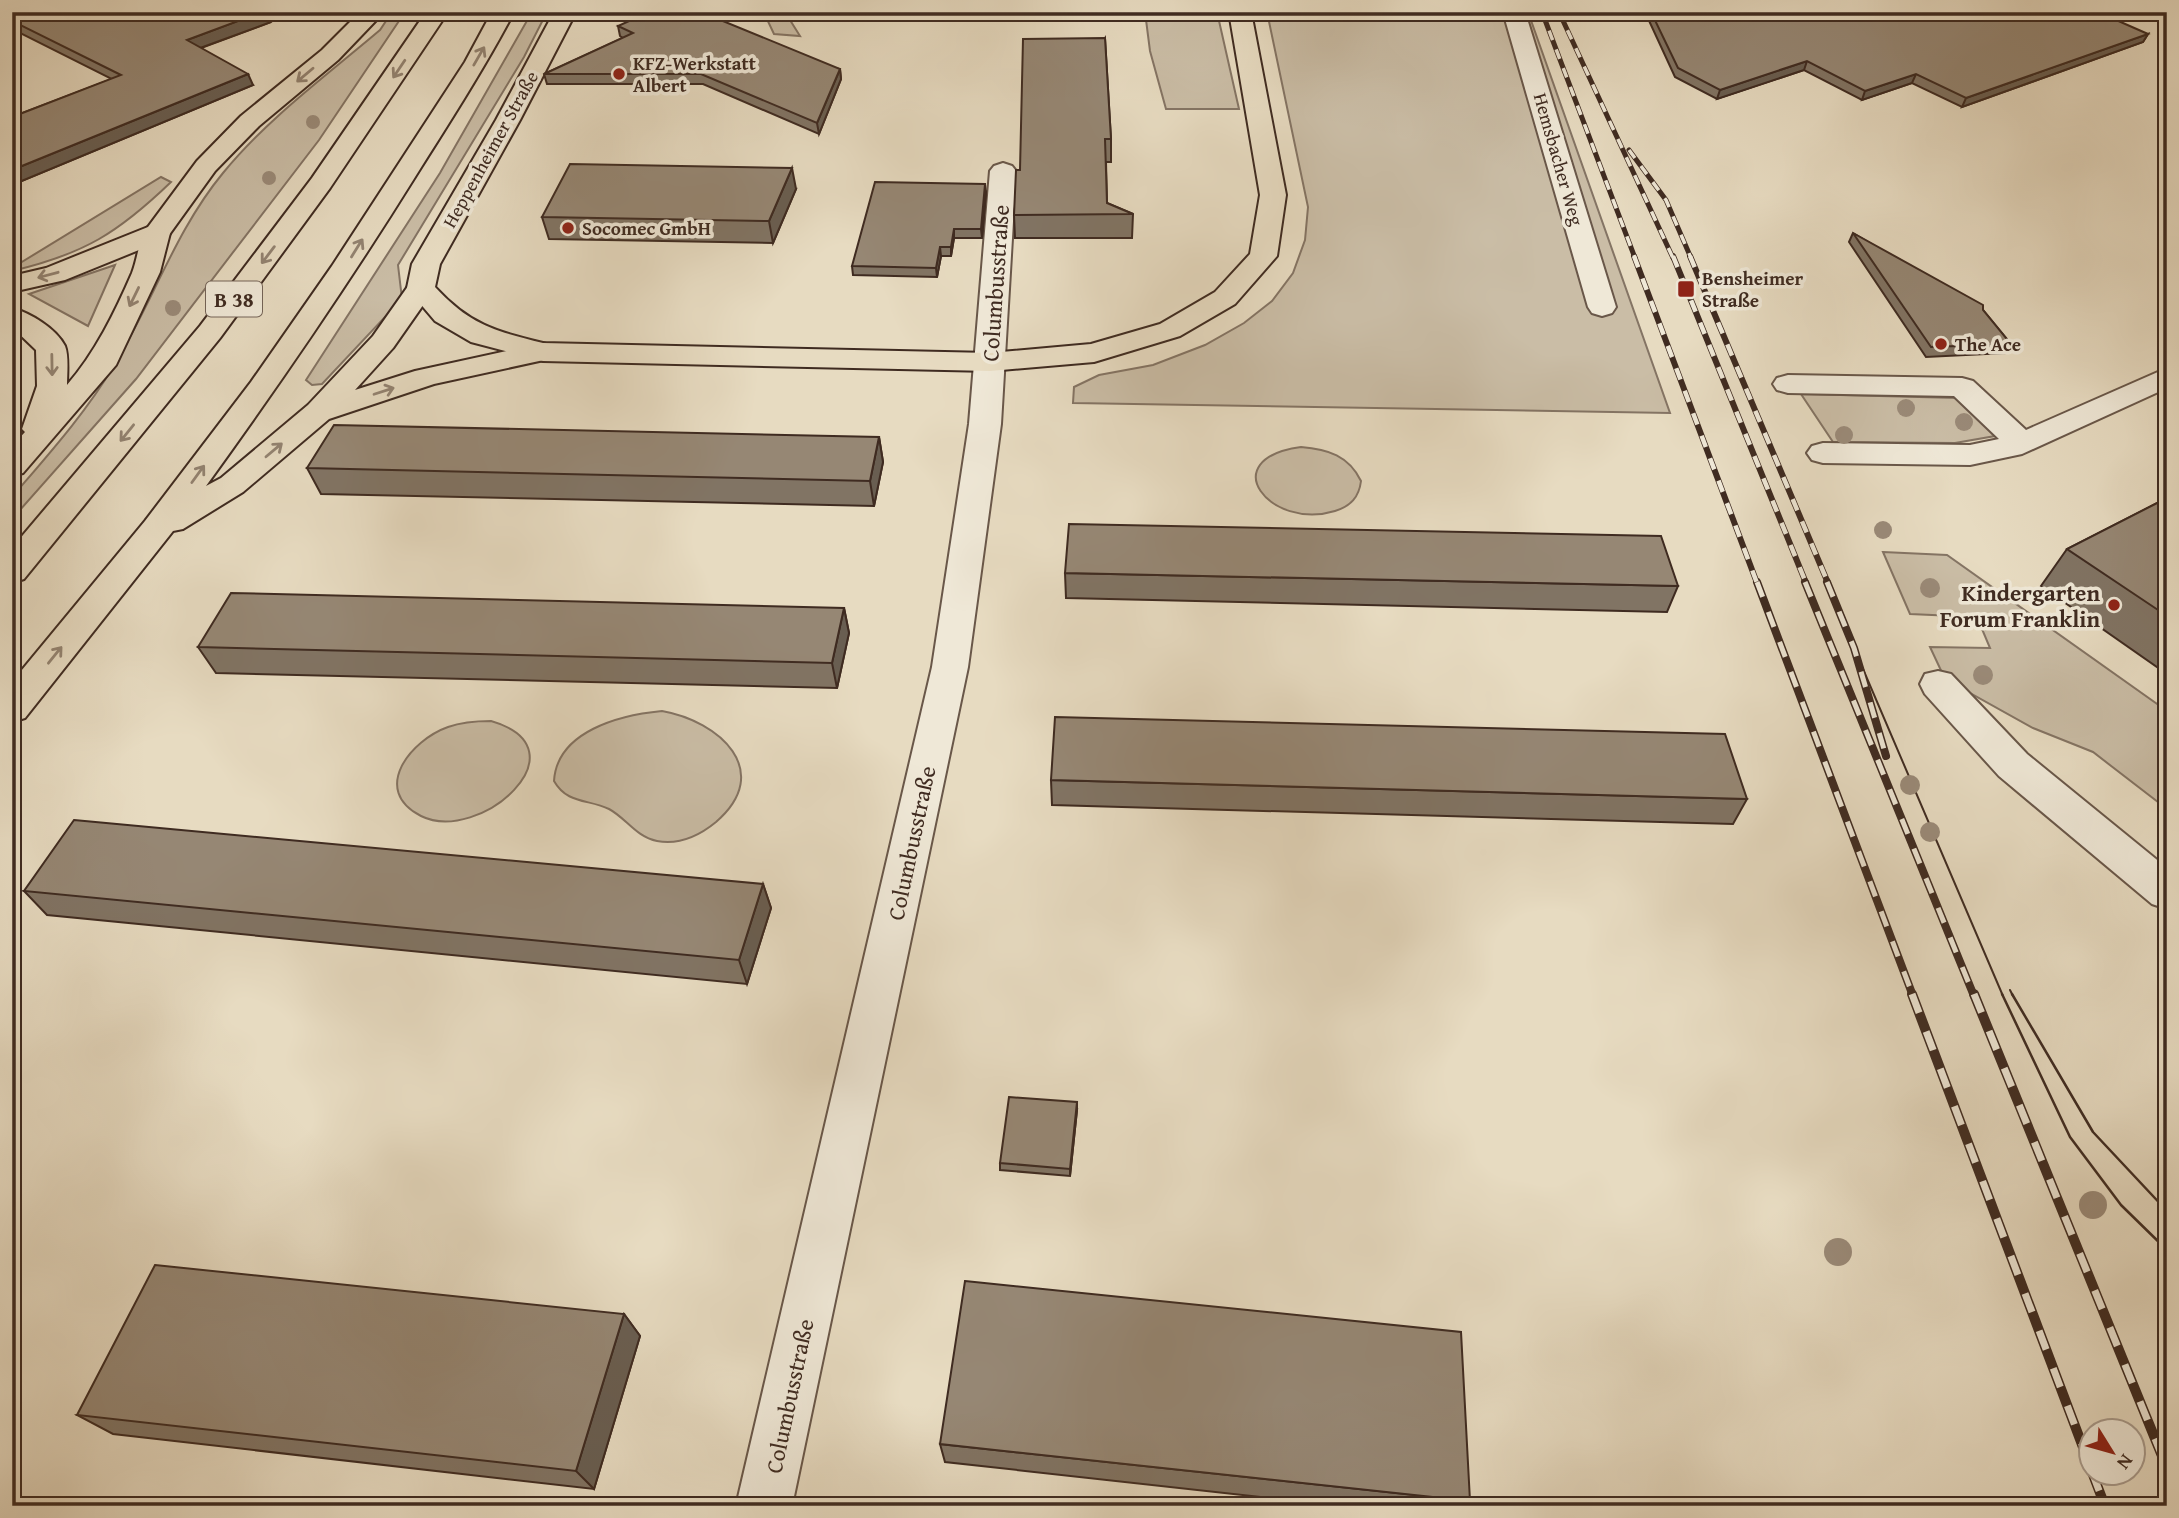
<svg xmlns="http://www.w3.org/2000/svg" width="2179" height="1518" font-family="'Gentium Book Plus',serif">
	<rect width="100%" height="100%" fill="#e7dbc1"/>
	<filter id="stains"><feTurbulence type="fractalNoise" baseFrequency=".00286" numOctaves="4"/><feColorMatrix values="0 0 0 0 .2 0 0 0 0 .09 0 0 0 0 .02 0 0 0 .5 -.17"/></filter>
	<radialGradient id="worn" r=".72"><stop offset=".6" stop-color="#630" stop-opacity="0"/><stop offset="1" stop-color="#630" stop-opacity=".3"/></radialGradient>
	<path fill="#cabda6" stroke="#847464" stroke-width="2" d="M392,12H405L319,140L136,379L12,519V497C47,456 85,414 113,367C152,304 175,231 223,173C267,119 327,75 380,30Z
		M532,12H547L524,57L398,265L402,299L322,384L312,385L306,380L440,173Z
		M761,12H785L800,36L774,34L766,17Z
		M1145,12H1217L1239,109H1166L1150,51Z
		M1267,12H1528L1670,413L1073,403L1074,387L1099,375L1153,365L1205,345L1244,323L1272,301L1293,273L1305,240L1308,207Z
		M161,177L171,182C118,233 84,254 12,271V268Z
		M115,265L88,326L29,294Z
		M1801,394L1958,398L1995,436L1955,443L1833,442Z
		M1301,447C1328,449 1349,456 1361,481C1359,497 1351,506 1335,511C1270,531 1213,459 1301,447Z
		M1883,552L1947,555L2167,711V809L2093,752L2033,728L1945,679L1930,647L1990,648L1977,617L1910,614Z
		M662,711C719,721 775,771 716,822C699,836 679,845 657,841C636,837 626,818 609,809C588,799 567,804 554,781C557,731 620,715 662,711Z
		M491,721C588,749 479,845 421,816C370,790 411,740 448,727C462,722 476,721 491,721Z"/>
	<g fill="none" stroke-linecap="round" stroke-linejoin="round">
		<defs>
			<path id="minor" d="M1503,12H1525L1616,307L1612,313L1602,316L1592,313L1588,307Z
				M1003,163L1012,166L1016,171L1001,424L968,667L792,1506H736L932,667L969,424L990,171L994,166Z
				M2167,368V388L2022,454L1970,465L1823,463L1812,460L1807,453L1812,446L1823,443L1970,445L1999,439L1954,396L1788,393L1777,390L1773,384L1777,378L1788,375L1962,378L1973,381L2026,430Z
				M1938,671L1951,674L2027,754L2167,868V909L2152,904L1999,776L1925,694L1920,684L1925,674Z"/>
			<path id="major" d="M360,12H384L338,60L259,126L215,171L166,239L65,280L12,292V276L46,268L148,227L197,161L241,116L322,50Z
				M554,12H576L520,120L440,264L435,287C470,325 495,331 543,343L990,353L1091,344L1160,324L1215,292L1250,254L1260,195L1229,12H1251L1286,195L1277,256L1235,304L1180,336L1094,362L990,371L543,361L471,342L435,321L407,288L412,264L496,120Z"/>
			<path id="highway" d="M426,12H448L330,188L220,338L24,579L12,583V548L200,326L312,178Z
				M492,12H514C484,69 449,123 415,177C349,283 279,385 206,486L221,478L308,405L373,336L411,282L421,280L431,282L435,288L393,348L355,390L415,371L543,343L553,346L558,352L553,358L434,384L329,419L243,492L183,529L173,531L25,718L12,722V682L145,521L251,382L332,266L465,62Z
				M157,225L166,227L170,233L160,272L116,365L23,473L12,476V446L25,432L22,429L37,386L36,350L12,327V308C30,313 56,328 65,346C69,356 67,374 67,385C95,353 115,312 132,273C138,258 138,241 148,227Z"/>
		</defs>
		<use href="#minor" stroke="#695749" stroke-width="4"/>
		<use href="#major" stroke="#3f2b21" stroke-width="4"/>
		<use href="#highway" stroke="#3f2b21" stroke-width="4"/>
		<use href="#minor" fill="#efe8d7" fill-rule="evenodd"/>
		<use href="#major" fill="#e7dbc1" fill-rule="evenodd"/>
		<use href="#highway" fill="#e7dbc1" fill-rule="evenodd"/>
		<path stroke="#3f2b21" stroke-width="2" d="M1854,648L2003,996
			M2010,990L2013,996"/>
		<path stroke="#3f2b21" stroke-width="2.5" d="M2002,994L2070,1137L2121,1205L2167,1250
			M2012,994L2093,1132L2167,1211"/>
		<defs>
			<path id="rail-far3" d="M1542,12L1635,258
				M1559,12L1673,258
				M1629,150L1666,200L1691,258"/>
			<path id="rail-far2" d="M1634,256L1757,583
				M1673,256L1806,583
				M1690,256L1828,583"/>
			<path id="rail-far1" d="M1757,582L1913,996
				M1805,582L1974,996
				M1827,582L1854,648L1886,756"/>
			<path id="rail" d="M1912,994L2092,1471
				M1974,994L2167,1468
				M2092,1472L2105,1506"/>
		</defs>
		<use href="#rail-far3" stroke="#3f2b21" stroke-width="5"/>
		<use href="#rail-far2" stroke="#3f2b21" stroke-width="6"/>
		<use href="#rail-far1" stroke="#3f2b21" stroke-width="8"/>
		<use href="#rail" stroke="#3f2b21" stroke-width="10"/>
		<use href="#rail-far3" stroke="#efe8d7" stroke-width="3.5" stroke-dasharray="10" stroke-linecap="butt"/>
		<use href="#rail-far2" stroke="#efe8d7" stroke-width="4.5" stroke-dasharray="12" stroke-linecap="butt"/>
		<use href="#rail-far1" stroke="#efe8d7" stroke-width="5" stroke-dasharray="16" stroke-linecap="butt"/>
		<use href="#rail" stroke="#efe8d7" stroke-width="7" stroke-dasharray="20" stroke-linecap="butt"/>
	</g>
	<g fill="#9a8a78">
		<circle cx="313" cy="122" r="7"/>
		<circle cx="269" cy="178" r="7"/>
		<circle cx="173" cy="308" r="8"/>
		<circle cx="1906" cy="408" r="9"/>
		<circle cx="1964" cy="422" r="9"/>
		<circle cx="1844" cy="435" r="9"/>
		<circle cx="1883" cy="530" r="9"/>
		<circle cx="1930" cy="588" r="10"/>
		<circle cx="1983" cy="675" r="10"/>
		<circle cx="1910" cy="785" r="10"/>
		<circle cx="1930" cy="832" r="10"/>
		<circle cx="2093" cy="1205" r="14"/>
		<circle cx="1838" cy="1252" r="14"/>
	</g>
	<path fill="#817464" stroke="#3f2b21" stroke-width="2" d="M12,12L271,22L201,48L253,85L12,185V117L112,79L12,29Z
		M1645,12H2004L2019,19L2148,34L2143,42L1962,107L1912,83L1862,100L1804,70L1717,99L1675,77Z
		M618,26L840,69L841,79L819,134L703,84H547L544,74L623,38L620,36Z
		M1105,38L1111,139V162H1106L1107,203L1133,214L1132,238H1015L1014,215L1020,170Z
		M796,189L773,243L549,239L542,217Z
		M986,192L982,238H954L951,256H941L937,277L853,275L852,266Z
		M1853,233L1983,310L2011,344L2006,353L1926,357L1849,242Z
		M879,437L883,462L874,506L321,494L307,468Z
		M2167,498V674L2041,586L2067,549Z
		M1065,573L1678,586L1667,612L1066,598Z
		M844,608L849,633L837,688L216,673L198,647Z
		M1051,780L1747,799L1733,824L1052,805Z
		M763,884L771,908L747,984L47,915L24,891Z
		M1077,1110L1070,1176L1000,1170V1163Z
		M624,1314L640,1336L594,1489L113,1434L77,1415Z
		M940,1444L1470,1501L1467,1506H1341L945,1462Z"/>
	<path fill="#695e51" stroke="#3f2b21" stroke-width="2" d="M262,12H267L271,22L192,51L187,40Z
		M2148,34L2143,42L1962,107L1966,98Z
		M1807,61L1804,70L1717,99L1720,90Z
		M840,69L841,79L819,134L817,123Z
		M248,74L253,85L12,185V170Z
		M1916,74L1912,83L1862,100L1865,91Z
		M792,168L796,189L773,243L769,221Z
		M985,184L986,192L982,238L981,229Z
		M954,229V238L951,256V247Z
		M940,247L941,256L937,277L936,268Z
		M879,437L883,462L874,506L870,481Z
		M844,608L849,633L837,688L832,663Z
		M763,884L771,908L747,984L739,960Z
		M1077,1102V1110L1070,1176V1169Z
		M624,1314L640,1336L594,1489L576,1471Z"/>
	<path fill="#968774" stroke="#3f2b21" stroke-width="2" d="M12,12H262L187,40L248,74L12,170V117L121,75L12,21Z
		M649,12H701L840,69L817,123L701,74H544L633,33L618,26Z
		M1651,12H2004L2019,19L2040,12H2098L2148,34L1966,98L1916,74L1865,91L1807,61L1720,90L1678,68Z
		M1105,38L1111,139H1105L1107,203L1133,214L1014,215L1016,170H1020L1023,39Z
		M570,164L792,168L769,221L542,217Z
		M875,182L985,184L981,229H954L951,247H940L936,268L852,266Z
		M1853,233L1983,305V310L2011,344L1931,347Z
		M334,425L879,437L870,481L307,468Z
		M2167,498V616L2067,549Z
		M1069,524L1661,536L1678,586L1065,573Z
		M231,593L844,608L832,663L198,647Z
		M1055,717L1725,734L1747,799L1051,780Z
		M74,820L763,884L739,960L24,891Z
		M1009,1097L1077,1102L1070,1169L1000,1163Z
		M155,1265L624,1314L576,1471L77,1415Z
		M965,1281L1461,1332L1470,1501L940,1444Z"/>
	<defs><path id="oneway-shaft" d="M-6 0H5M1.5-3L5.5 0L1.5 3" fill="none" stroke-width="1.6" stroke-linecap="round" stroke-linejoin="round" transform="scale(1.75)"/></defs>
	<g stroke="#938371">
		<use href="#oneway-shaft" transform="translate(479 56) rotate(-60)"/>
		<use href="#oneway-shaft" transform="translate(399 69) rotate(124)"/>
		<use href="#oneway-shaft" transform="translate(305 75) rotate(140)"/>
		<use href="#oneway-shaft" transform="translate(357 248) rotate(-58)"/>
		<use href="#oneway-shaft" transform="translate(268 255) rotate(127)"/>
		<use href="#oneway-shaft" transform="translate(48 275) rotate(165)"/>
		<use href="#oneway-shaft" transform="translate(134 297) rotate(116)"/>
		<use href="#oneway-shaft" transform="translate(52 365) rotate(89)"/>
		<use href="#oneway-shaft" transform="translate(384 391) rotate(-18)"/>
		<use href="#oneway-shaft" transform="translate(127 433) rotate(129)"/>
		<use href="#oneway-shaft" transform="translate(274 450) rotate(-40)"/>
		<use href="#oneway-shaft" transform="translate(198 474) rotate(-54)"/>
		<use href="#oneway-shaft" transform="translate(55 655) rotate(-51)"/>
	</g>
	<g fill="#8f2418" stroke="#efe8d7" stroke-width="2.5">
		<circle cx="619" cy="74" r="7"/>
		<circle cx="568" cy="228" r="7"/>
		<rect x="1677" y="280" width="18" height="18" rx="3.5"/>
		<circle cx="1941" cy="344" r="7"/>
		<circle cx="2114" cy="605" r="7"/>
	</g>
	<g text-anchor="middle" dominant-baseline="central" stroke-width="7" stroke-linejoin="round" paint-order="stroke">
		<g font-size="19" font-weight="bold" fill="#3f2b21" stroke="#efe8d7" text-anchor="start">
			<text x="633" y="63">KFZ-Werkstatt<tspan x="633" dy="22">Albert</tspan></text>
			<text x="582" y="228">Socomec GmbH</text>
			<text x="1702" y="278">Bensheimer<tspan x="1702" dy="22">Straße</tspan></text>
			<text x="1955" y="344">The Ace</text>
		</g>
		<g font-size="19" fill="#3f2b21" stroke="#efe8d7">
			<text transform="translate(490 149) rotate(-61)">Heppenheimer Straße</text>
			<text transform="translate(1559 159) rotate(74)">Hemsbacher Weg</text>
		</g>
		<rect fill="#efe8d7" stroke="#746458" stroke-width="2" x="206" y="281.5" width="56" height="35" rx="5"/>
		<g font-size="21" font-weight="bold" fill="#3f2b21">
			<text x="234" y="299">B 38</text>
		</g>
		<g font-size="23" fill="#3f2b21" stroke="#efe8d7">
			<text transform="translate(995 283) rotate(-86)">Columbusstraße</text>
			<text transform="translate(911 843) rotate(-78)">Columbusstraße</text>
			<text transform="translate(789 1396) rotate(-78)">Columbusstraße</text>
		</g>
		<g font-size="23" font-weight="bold" fill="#3f2b21" stroke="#efe8d7" text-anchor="end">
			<text x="2100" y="592">Kindergarten<tspan x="2100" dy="26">Forum Franklin</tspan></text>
		</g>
	</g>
	<rect width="2179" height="1518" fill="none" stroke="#e7dbc1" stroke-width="42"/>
	<rect x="14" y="14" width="2151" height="1490" fill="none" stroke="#3f2b21" stroke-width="3.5"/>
	<rect x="21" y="21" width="2137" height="1476" fill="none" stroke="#3f2b21" stroke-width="2"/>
	<g transform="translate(2112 1452) rotate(127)"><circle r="33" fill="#efe8d7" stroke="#a99c8e" stroke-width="2"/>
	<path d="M0-5L12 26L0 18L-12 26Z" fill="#8f2418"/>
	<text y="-10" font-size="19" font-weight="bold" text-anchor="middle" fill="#3f2b21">N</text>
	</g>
	<rect width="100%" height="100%" filter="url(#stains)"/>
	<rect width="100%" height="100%" fill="url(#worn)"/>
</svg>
